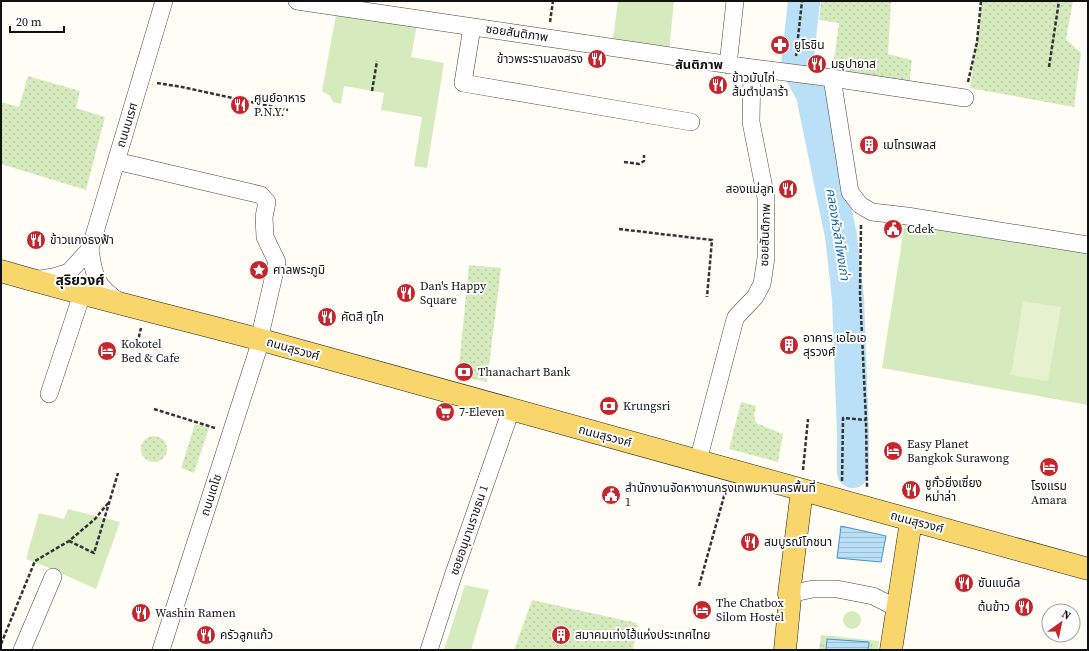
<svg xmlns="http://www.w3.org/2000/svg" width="1089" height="651" font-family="'Source Serif 4','Noto Sans Thai',serif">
	<defs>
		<pattern id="grass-dots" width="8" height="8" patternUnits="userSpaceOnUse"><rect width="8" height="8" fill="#d5ebbd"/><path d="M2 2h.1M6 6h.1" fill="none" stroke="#b6c8a1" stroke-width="1.8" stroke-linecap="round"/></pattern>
		<pattern id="park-tufts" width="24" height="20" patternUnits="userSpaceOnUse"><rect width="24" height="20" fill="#d5ebbd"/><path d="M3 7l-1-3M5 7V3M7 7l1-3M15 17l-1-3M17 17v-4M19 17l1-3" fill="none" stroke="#b6c8a1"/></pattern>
		<pattern id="water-rules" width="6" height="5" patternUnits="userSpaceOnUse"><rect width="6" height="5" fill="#b9e0f7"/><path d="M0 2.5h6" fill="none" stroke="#9ebfd3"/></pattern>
	</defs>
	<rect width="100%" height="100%" fill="#fffdf5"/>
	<path fill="url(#grass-dots)" d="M815,1H891L888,54L912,60L909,86L832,74L839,23L819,20L821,2Z
		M982,1H1073L1066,39L1081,53L1074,107L970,88Z
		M28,76L80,91L76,108L105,117L86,190L1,164V102L19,107Z
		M469,265L501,268L487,382L458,376Z
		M741,402L756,406L754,416L756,423L783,434L778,462L729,449Z
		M195,424L209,428L194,473L181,468Z
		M141 449a13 13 0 1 1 26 0a13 13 0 1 1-26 0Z
		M532,600L637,623L633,650H514Z"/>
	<path fill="url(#park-tufts)" d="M821,635L879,641L878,650H819Z"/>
	<path fill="#d5ebbd" d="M618,1H674L669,51L613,39Z
		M336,15L417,24L411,57L444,63L427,168L414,166L422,117L381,110L384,93L344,86L341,104L333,102L330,96L322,91Z
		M905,222L1088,254V405L882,368Z
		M68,509L120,522L96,589L47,567L26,559L39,513L64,519Z
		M465,585L489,590L471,650H444Z
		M843 620a9 9 0 1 1 18 0a9 9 0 1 1-18 0Z"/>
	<path fill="#e6f2cf" d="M1023,301L1061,307L1048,381L1011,375Z"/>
	<path fill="url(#water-rules)" stroke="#3f96cf" d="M841,526L886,536L881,562L837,558Z
		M827,639L869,642L868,650H826Z"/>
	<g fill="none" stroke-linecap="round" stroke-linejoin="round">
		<path stroke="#b9e0f7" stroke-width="32" d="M804,1L797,66L812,95L841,236L848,298L853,435V472"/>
		<defs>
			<path id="minor" d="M297,1L745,67L832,78L850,192L860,205L872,212L907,216L1088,245
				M472,27L463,83L691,122
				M728,65L735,1
				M832,78L965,98
				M116,161L261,195L267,202L264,217L265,237L277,262L262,327L261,340L161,650
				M35,280L53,277L69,272L90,249
				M120,302C96,286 94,278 90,249L164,1
				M49,394L82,294
				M698,461L734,323L736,317L755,297L762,284L766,258V198L751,122L752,68
				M789,594L813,589H837L873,596L897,608
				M22,650L53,577
				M429,650L453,576L511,410"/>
			<path id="major" d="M1,271C90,297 180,318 269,342C542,418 815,494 1088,569
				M785,650L790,598L789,594L802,490
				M891,650L911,521"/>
		</defs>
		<use href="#minor" stroke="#444" stroke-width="18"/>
		<use href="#major" stroke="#222" stroke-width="23"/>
		<path stroke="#333" stroke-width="2.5" stroke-dasharray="4 2" stroke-linecap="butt" d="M550,22L553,1
			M796,56L802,1
			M1049,67L1059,1
			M968,82L977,42L981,1
			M157,83L182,87L288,110
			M372,91L377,61
			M624,162L639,164L644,161V155
			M861,225L860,293L866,420L867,487
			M619,229L712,240L707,297
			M140,337L139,336L141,328
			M154,409L215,428
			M803,470L808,419
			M842,481L843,418L866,420
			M69,541L94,553L118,473
			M699,586L726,489
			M1,644L35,561L69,541L95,519L109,502"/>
		<use href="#minor" stroke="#fff" stroke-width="17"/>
		<use href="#major" stroke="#f9d66b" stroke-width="22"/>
	</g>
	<defs>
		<symbol id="pharmacy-disc" viewBox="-11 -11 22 22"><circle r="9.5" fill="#c4262e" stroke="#fff"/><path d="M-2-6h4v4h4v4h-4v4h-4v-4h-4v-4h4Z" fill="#fff"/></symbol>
		<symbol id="restaurant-disc" viewBox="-11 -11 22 22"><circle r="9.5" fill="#c4262e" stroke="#fff"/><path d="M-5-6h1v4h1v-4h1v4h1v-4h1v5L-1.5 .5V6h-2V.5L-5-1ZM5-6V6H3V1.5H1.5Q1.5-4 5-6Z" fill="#fff"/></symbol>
		<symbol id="building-disc" viewBox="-11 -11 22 22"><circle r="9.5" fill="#c4262e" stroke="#fff"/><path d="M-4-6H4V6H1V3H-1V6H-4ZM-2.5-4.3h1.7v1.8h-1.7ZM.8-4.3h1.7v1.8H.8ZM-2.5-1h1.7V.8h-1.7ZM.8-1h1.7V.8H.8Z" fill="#fff"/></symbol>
		<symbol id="civic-disc" viewBox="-11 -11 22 22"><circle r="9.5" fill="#c4262e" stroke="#fff"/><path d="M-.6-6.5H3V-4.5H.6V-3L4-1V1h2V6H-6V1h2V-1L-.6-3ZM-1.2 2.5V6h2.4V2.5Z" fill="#fff"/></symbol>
		<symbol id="sight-disc" viewBox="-11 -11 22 22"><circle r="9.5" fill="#c4262e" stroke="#fff"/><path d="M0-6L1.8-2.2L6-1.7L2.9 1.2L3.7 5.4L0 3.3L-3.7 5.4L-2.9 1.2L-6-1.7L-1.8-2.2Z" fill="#fff"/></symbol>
		<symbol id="hotel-disc" viewBox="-11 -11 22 22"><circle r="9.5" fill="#c4262e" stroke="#fff"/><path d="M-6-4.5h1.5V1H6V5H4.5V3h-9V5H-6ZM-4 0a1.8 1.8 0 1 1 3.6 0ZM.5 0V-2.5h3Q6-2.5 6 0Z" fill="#fff"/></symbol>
		<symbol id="bank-disc" viewBox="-11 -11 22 22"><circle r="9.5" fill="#c4262e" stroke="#fff"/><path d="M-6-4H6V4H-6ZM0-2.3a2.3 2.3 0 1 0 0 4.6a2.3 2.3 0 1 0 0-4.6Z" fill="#fff"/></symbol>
		<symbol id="supermarket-disc" viewBox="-11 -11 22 22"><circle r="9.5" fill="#c4262e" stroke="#fff"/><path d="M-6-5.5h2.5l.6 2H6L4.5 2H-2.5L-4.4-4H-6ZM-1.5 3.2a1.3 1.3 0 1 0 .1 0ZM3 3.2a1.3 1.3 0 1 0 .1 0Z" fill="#fff"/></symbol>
	</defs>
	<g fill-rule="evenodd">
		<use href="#pharmacy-disc" x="769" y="34" width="22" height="22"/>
		<use href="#restaurant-disc" x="586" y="48" width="22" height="22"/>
		<use href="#restaurant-disc" x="806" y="53" width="22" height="22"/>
		<use href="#restaurant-disc" x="707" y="74" width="22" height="22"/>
		<use href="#restaurant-disc" x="229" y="94" width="22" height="22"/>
		<use href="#building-disc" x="858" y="134" width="22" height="22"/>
		<use href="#restaurant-disc" x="777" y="178" width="22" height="22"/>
		<use href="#civic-disc" x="882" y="218" width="22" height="22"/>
		<use href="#restaurant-disc" x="25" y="229" width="22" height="22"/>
		<use href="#sight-disc" x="248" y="259" width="22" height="22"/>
		<use href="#restaurant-disc" x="395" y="282" width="22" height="22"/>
		<use href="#restaurant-disc" x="316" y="306" width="22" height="22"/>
		<use href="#building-disc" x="778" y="334" width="22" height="22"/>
		<use href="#hotel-disc" x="96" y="340" width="22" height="22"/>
		<use href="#bank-disc" x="453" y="361" width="22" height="22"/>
		<use href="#bank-disc" x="598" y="395" width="22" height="22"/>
		<use href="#supermarket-disc" x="434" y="401" width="22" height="22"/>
		<use href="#hotel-disc" x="882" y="440" width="22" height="22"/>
		<use href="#hotel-disc" x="1038" y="456" width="22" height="22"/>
		<use href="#restaurant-disc" x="900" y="479" width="22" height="22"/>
		<use href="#civic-disc" x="600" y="484" width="22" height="22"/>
		<use href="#restaurant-disc" x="739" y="531" width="22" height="22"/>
		<use href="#restaurant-disc" x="953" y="572" width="22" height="22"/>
		<use href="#restaurant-disc" x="1013" y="596" width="22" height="22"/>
		<use href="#hotel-disc" x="691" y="599" width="22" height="22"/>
		<use href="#restaurant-disc" x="130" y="602" width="22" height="22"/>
		<use href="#restaurant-disc" x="195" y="624" width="22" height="22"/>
		<use href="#building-disc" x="550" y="624" width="22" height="22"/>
	</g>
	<g text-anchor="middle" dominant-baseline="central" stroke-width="4" stroke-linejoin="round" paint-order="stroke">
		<g font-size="12" fill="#111" stroke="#fff">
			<text transform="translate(517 33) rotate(8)">ซอยสันติภาพ</text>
			<text transform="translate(127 125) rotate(-73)">ถนนนเรศ</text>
			<text transform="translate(765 235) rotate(-88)">ซอยสันติภาพ</text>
			<text transform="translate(293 349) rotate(16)">ถนนสุรวงศ์</text>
			<text transform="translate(605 436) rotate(15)">ถนนสุรวงศ์</text>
			<text transform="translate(211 495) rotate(-72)">ถนนเดโช</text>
			<text transform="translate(917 522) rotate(15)">ถนนสุรวงศ์</text>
			<text transform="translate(469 530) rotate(-71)">ซอยอนุมานราชธน 1</text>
		</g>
		<g font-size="12" fill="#111" stroke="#fff" text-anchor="start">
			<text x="794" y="45">ยูโรชิน</text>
			<text x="583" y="59" text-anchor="end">ข้าวพระรามลงสรง</text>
			<text x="831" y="64">มธุปายาส</text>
			<text x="732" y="78">ข้าวมันไก่<tspan x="732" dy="14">ส้มตำปลาร้า</tspan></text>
			<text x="254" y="98">ศูนย์อาหาร<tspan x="254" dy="14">P.N.Y.</tspan></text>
			<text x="883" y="145">เมโทรเพลส</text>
			<text x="774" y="189" text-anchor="end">สองแม่ลูก</text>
			<text x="907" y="229">Cdek</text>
			<text x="50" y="240">ข้าวแกงธงฟ้า</text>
			<text x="273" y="270">ศาลพระภูมิ</text>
			<text x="420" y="286">Dan's Happy<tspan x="420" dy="14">Square</tspan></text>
			<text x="341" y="317">คัตสึ ทูโก</text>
			<text x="803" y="338">อาคาร เอไอเอ<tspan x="803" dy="14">สุรวงศ์</tspan></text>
			<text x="121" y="344">Kokotel<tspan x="121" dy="14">Bed &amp; Cafe</tspan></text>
			<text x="478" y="372">Thanachart Bank</text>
			<text x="623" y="406">Krungsri</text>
			<text x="459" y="412">7-Eleven</text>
			<text x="907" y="444">Easy Planet<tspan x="907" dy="14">Bangkok Surawong</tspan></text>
			<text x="925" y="483">ซูกั๋วยิ่งเซี่ยง<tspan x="925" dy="14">หม่าล่า</tspan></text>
			<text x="1049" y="486" text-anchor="middle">โรงแรม<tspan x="1049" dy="14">Amara</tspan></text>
			<text x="625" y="488">สำนักงานจัดหางานกรุงเทพมหานครพื้นที่<tspan x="625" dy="14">1</tspan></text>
			<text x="764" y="542">สมบูรณ์โภชนา</text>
			<text x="978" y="583">ซันแนดึล</text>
			<text x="716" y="603">The Chatbox<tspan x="716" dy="14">Silom Hostel</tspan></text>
			<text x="1010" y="607" text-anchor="end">ต้นข้าว</text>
			<text x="155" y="613">Washin Ramen</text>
			<text x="220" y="635">ครัวลูกแก้ว</text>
			<text x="575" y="635">สมาคมเท่งไฮ้แห่งประเทศไทย</text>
		</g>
		<g font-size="13" font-weight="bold" fill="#111" stroke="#fff">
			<text x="699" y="64">สันติภาพ</text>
		</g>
		<g font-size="13" font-style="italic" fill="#1768a6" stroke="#fff">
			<text transform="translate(838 234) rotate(81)">คลองหัวลำโพงเก่า</text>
		</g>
		<g font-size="14" font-weight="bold" fill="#111" stroke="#fff">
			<text x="80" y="280">สุริยวงศ์</text>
		</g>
	</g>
	<rect width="1089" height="651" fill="none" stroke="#111111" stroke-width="4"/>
	<g transform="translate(1061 623) rotate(33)"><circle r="19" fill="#ffffff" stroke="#a0a0a0"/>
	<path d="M0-3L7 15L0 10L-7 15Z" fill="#c4262e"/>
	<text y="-6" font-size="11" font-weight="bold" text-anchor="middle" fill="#111111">N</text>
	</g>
	<path d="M10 26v6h54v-6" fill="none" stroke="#111111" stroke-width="2"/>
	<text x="16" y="26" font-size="12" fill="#111111" stroke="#ffffff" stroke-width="3" paint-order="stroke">20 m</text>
</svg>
